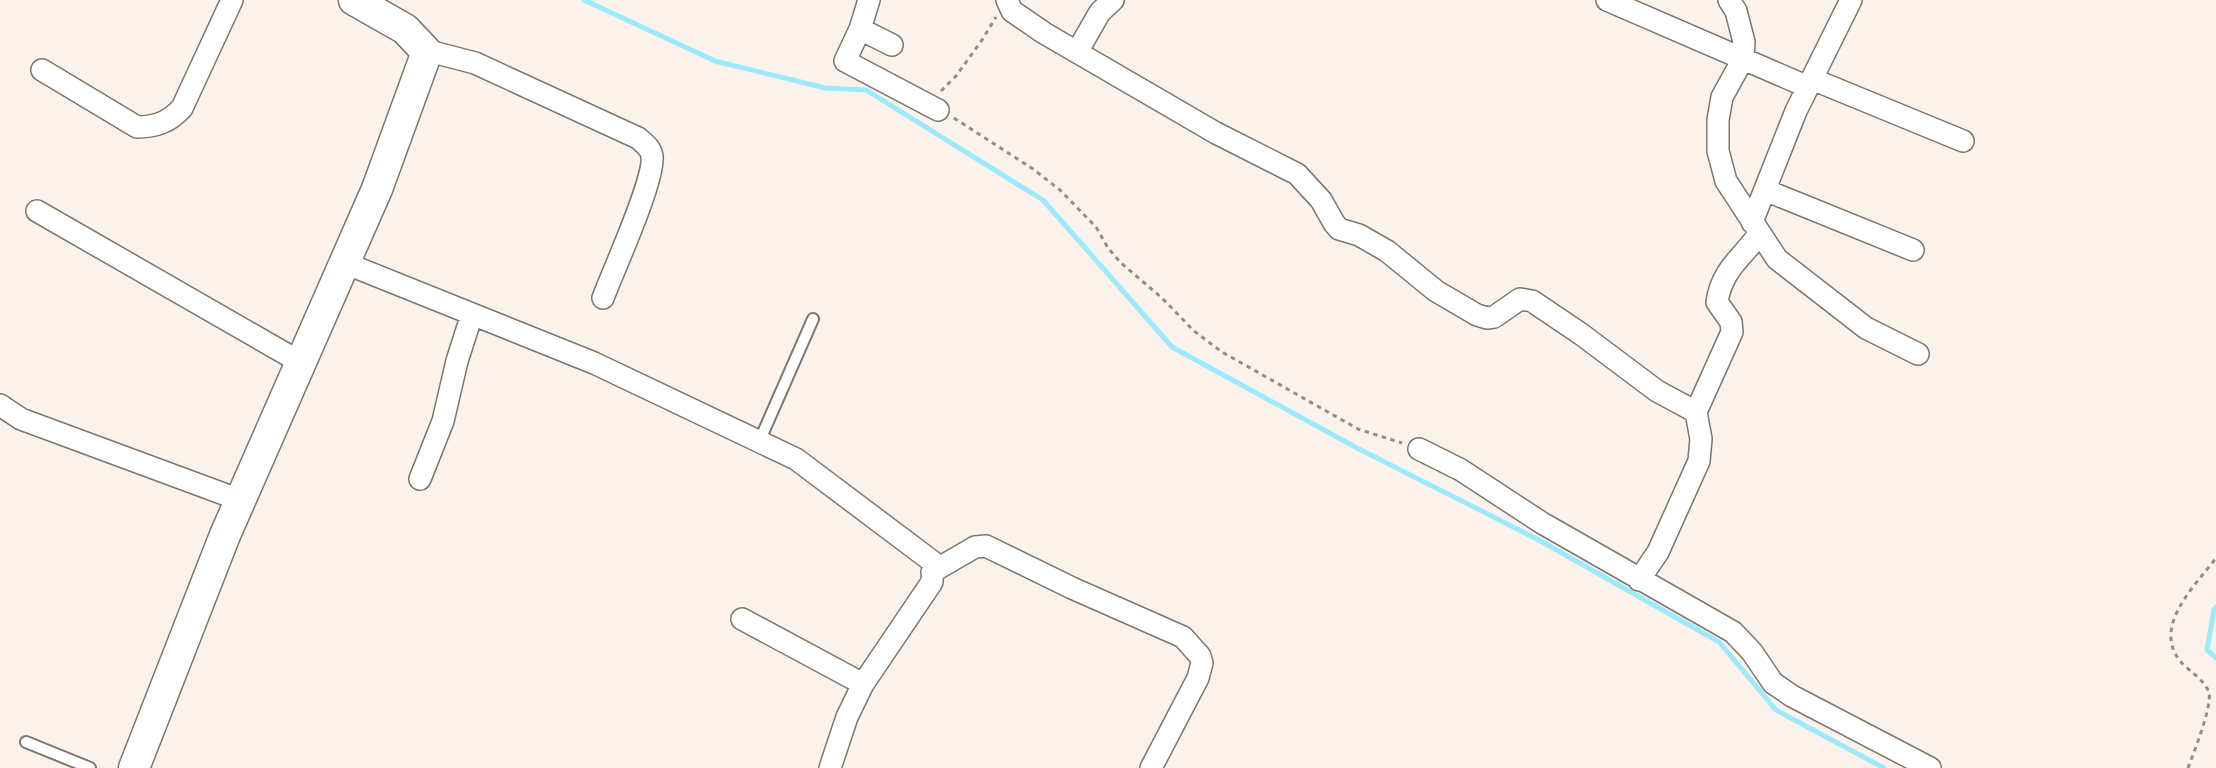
<svg xmlns="http://www.w3.org/2000/svg" width="2216" height="768" font-family="'DM Sans',sans-serif">
	<rect width="100%" height="100%" fill="#fbf3eb"/>
	<g fill="none" stroke-linecap="round" stroke-linejoin="round">
		<path stroke="#9de9fe" stroke-width="5" d="M584,0L715,61L825,88L866,90L1043,200L1172,347L1357,448L1537,539L1719,642L1776,710L1884,768
			M2216,607L2214,610L2207,650L2216,658"/>
		<defs>
			<path id="lane" d="M759,442L813,319
				M26,742L90,768"/>
			<path id="street" d="M869,0L860,29L892,45
				M1007,0L1012,11L1044,33L1216,133L1297,174L1321,200L1334,223L1339,229L1359,235L1387,251L1436,291L1477,315L1487,318L1494,317L1520,299L1532,301L1581,334L1657,391L1696,412
				M1607,0L1808,87
				M1729,0L1736,11L1744,42L1743,59L1722,97L1718,120V151L1726,181L1777,259L1866,328L1918,354
				M860,29L845,61L938,110
				M425,50L475,63L638,138C644,143 651,148 652,156C655,180 613,271 603,298
				M1077,52L1100,12L1113,0
				M42,70L137,127C156,127 169,122 182,108L232,0
				M1812,79L1963,141
				M1765,190L1913,250
				M37,211L300,362
				M1752,222L1796,111L1851,0
				M345,263L594,363L796,459L933,562L932,582L863,684L847,717L830,768
				M0,405L21,419L240,500
				M1419,449L1461,470L1542,523L1733,632L1752,652L1773,683L1792,696L1930,768
				M420,479L443,421L457,361L472,314
				M932,572L975,547L986,546L1072,588L1183,637L1200,656L1202,663L1198,678L1151,768
				M1639,580L1658,552L1699,461L1701,439L1696,412L1732,332L1731,322L1717,302C1722,269 1742,258 1760,233
				M742,619L863,684"/>
			<path id="secondary" d="M134,768L225,535L377,189L424,60L425,50L405,29L354,0"/>
		</defs>
		<use href="#lane" stroke="#7d766f" stroke-width="14"/>
		<use href="#street" stroke="#7d766f" stroke-width="24"/>
		<use href="#secondary" stroke="#7d766f" stroke-width="33"/>
		<path stroke="#948e89" stroke-width="3" stroke-dasharray="4.5 4.5" stroke-linecap="butt" d="M941,91L956,76L982,40L996,17
			M954,118L1033,169L1060,190L1096,227L1108,248L1121,263L1162,298L1194,331L1222,352L1358,429L1402,443
			M2188,768C2194,752 2212,707 2209,693C2206,681 2189,671 2181,662C2151,627 2195,586 2216,558"/>
		<use href="#lane" stroke="#fff" stroke-width="10"/>
		<use href="#street" stroke="#fff" stroke-width="21"/>
		<use href="#secondary" stroke="#fff" stroke-width="30"/>
	</g>
</svg>
